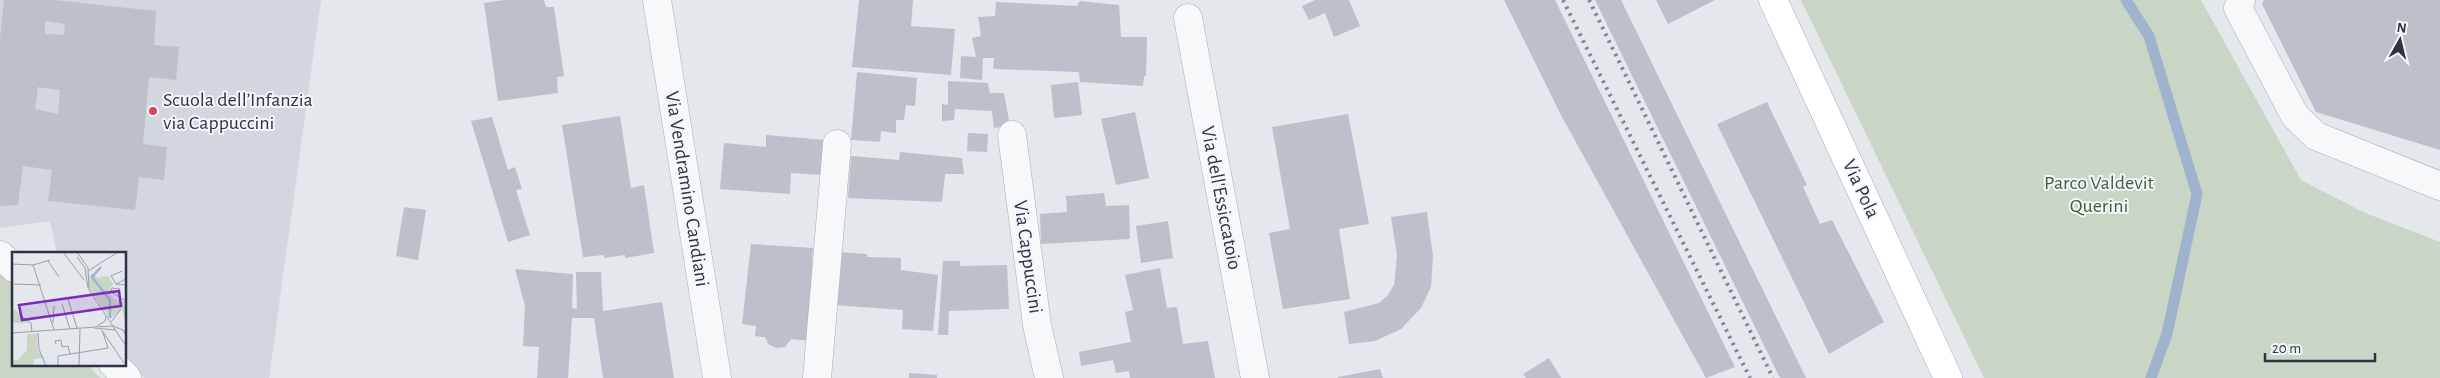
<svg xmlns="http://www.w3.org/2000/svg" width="2440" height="378" font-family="'Alegreya Sans',sans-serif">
	<rect width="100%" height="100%" fill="#e4e7ec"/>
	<path fill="#d2d6de" d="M0,0H321L269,378H144L125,357V253H57L50,221L0,228Z"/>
	<path fill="#c9d6c5" d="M1801,0H2201L2301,180L2363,212L2440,242V378H1984Z
		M0,270L14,285V364H87L100,378H0Z"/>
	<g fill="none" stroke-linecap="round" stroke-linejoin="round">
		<path stroke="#9fb4cc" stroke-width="11" d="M2126,0L2149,36L2197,194L2167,334L2151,378"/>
	</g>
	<path fill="#bbc0ca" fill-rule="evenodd" d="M4,0H54L156,11L154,45L179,47L176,80L149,77L143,144L167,147L164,180L139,177L135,210L48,201L52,170L23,166L18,205L0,206V39ZM45,21L65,24L64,35L45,34ZM38,87L60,90L58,114L35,109Z
		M504,0H544L546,7H554L564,76L557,77L558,93L498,101L484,3Z
		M859,0H913L911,26L955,29L951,75L852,67Z
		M1315,0H1349L1360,26L1334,37L1325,13L1309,20L1302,6Z
		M1504,0H1555L1735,367L1706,378L1562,117Z
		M1595,0H1621L1806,378H1780Z
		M1656,0H1715L1668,24Z
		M2264,0H2440V150L2316,112L2262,4Z
		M1080,1L1119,5L1121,37H1147L1146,76H1144L1143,86L1080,82L1079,72L993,69L994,58H983L982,80L960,78L961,56L976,57L972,38L981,36L978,17L995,16L996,2L1077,6Z
		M857,72L917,78L915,106L906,105L904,120H896V133L881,131L880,142L851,140Z
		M948,81L988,83L990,93H1004L1010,126L994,128L992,111L955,109L954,120L942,121V104L948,105Z
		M1078,82L1082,115L1054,118L1051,85Z
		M1767,102L1807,185L1803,187L1820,224L1832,220L1884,322L1829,354L1717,124Z
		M1135,112L1149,178L1116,185L1101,119Z
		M1348,114L1369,224L1339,229L1350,299L1283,309L1269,233L1290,229L1272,127Z
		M620,116L631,188L644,185L654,253L625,258V255L604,258V255L583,257L562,125Z
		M492,117L508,170L515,167L522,189L516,190L530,235L508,242L471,121Z
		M968,133L988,134L987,152L967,151Z
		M766,135L826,140L823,175L791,173L790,194L720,189L724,143L766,147Z
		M900,152L962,158L964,174H945L942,202L848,198L851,156L899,160Z
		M1104,193L1106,206L1129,205L1130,239L1041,244L1040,214L1067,212L1066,196Z
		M404,207L426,210L418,260L396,256Z
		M1427,212L1433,256L1431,287L1421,308L1401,329L1375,341L1349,344L1344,312L1379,303L1388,295L1394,285L1397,255L1391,217Z
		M1168,221L1173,258L1141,263L1136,226Z
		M751,244L813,248L812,263H817L810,341L791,339L785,347L776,348L768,344L765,337L755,336L756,326L742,324Z
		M838,252L867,254V257L901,258V270L938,275L933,331L902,329L903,310L833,305Z
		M943,261H960V266L1007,265L1009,309L949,311L948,335H938Z
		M1160,268L1167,308L1177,307L1183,344L1208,341L1215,378H1130L1129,371L1116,373L1113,360L1081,366L1079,352L1131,342L1125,312L1133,310L1125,275Z
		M515,269L573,274L572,308L577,309L576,272H601L603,311L662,302L674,378H603L594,318H572L568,378H537L539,347L523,346L525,306Z
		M1549,358L1561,378H1526L1523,374Z
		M1380,369L1383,378H1338V377Z
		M909,373L937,375V378H909Z"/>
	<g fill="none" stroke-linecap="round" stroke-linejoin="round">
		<defs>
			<path id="minor" d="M657,0L717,378
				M2241,0L2238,8L2295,116L2316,136L2440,186
				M1188,18L1255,378
				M1012,135L1037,325L1049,378
				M0,255L14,268
				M113,364L127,378
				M817,378L837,144"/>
			<path id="major" d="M1773,0L1948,378"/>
		</defs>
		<use href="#minor" stroke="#a9aeb7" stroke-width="29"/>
		<use href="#major" stroke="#a3abb8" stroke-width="29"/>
		<use href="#minor" stroke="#f7f8fa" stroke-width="28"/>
		<use href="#major" stroke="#fff" stroke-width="28"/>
		<path stroke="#7d8696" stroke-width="4" stroke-dasharray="2.5 5" stroke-linecap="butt" d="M1563,0L1750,378
			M1589,0L1773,378"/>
	</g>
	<circle fill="#d1495b" stroke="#f4f6f9" stroke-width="2" cx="153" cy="111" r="5"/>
	<g text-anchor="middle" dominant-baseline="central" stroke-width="4" stroke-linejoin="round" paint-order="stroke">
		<g font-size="20" fill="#2b3445" stroke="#f4f6f9" text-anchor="start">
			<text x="163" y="100">Scuola dell’Infanzia<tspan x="163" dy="23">via Cappuccini</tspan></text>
		</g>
		<g font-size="20" fill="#3f6138" stroke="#f4f6f9">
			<text x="2099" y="183">Parco Valdevit<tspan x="2099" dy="23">Querini</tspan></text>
		</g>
		<g font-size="20" fill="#2b3445" stroke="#f4f6f9">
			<text transform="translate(687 189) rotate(81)">Via Vendramino Candiani</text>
			<text transform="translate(1861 189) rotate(65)">Via Pola</text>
			<text transform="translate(1221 198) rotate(79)">Via dell'Essiccatoio</text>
			<text transform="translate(1028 257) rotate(82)">Via Cappuccini</text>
		</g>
	</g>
	<g transform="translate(12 252)">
		<rect width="114" height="114" fill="#e4e7ec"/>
		<path d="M81,21L85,26L96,24L101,32L97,40L102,47L114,50V72L110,57L98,67L77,36V24ZM0,58H3L18,71H0ZM15,82H25L26,98L32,106L22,107L21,114H0V108H6L15,98Z" fill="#c9d6c5"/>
		<path fill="none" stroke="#9fb4cc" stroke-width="2.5" d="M89,15L80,25L98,48V66"/>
		<path fill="none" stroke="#9a9fa9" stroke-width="1" d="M51,0L72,28M65,0L76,16L77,38L114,94M65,5L73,16L76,36M36,9L47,25M0,12L21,13L38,8M21,13L42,78M76,19L106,0M114,27L104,32L114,33M2,32L29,33M104,32L99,24L110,19M108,37L100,36L99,40L114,49M56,47L65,76M50,52L58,77M8,63L19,71L20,80M99,70L109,57M41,71L42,54M86,75L101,74L111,78L113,82M82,76L103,78M91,80L112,111M0,81L84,75L93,69L94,64M26,81L27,97L34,114M44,92L43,89L49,88L50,95L56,94L58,102M46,114V104L96,96L90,78M67,114L68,77"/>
		<path fill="#7b2cbf" fill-opacity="0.15" stroke="#7b2cbf" stroke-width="2.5" d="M107,39L109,54L10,68L7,53Z"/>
		<rect width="114" height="114" fill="none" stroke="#2b3445" stroke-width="2.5"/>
	</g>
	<g transform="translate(2400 40) rotate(8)" stroke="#f4f6f9" stroke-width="4" paint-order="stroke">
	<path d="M0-4L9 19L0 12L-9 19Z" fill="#2b3445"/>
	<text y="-8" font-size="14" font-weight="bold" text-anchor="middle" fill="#2b3445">N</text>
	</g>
	<path d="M2265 353v8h110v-8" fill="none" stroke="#2b3445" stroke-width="2.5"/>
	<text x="2272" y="353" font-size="15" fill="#2b3445" stroke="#f4f6f9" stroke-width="4" paint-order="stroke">20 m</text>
</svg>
